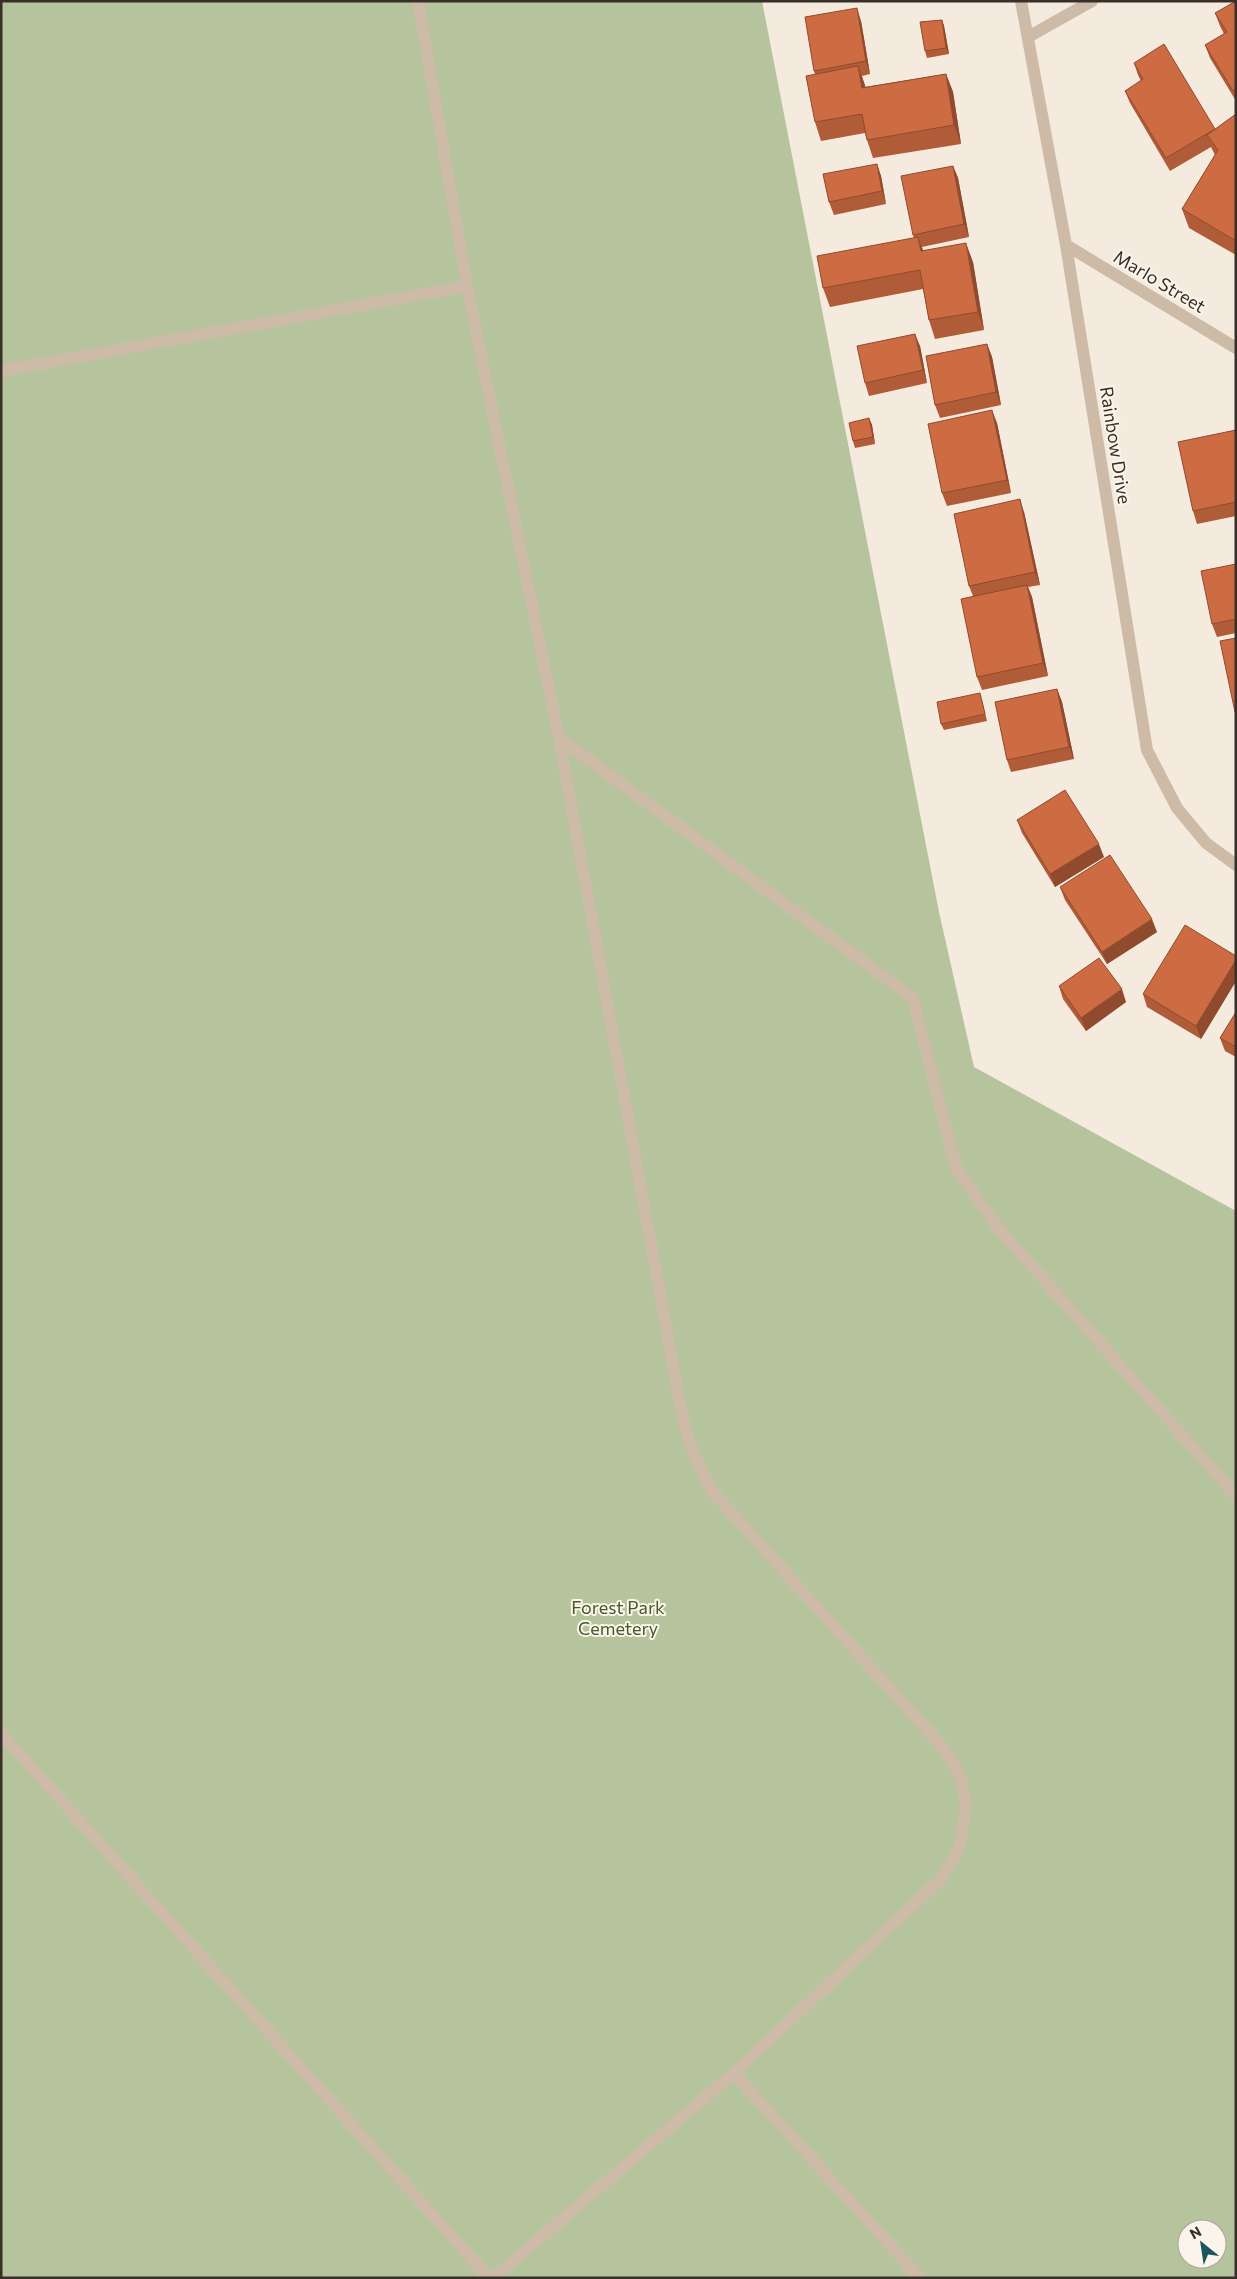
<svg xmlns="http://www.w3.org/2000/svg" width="1237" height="2279" font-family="Commissioner,sans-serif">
	<rect width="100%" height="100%" fill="#f4eadd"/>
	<path fill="#b5c49c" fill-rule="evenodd" d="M1,1H762L939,912L974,1067L1236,1211V2278H1ZM1187,2229H1217V2259H1187Z"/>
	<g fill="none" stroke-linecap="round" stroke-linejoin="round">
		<path stroke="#cdbba8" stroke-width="12" d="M418,1L467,286L559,738L683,1420L695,1457L712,1491L946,1751L961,1777L966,1807L959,1850L940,1880L734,2073L493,2278
			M1,371L467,286
			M559,738L913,998L956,1168L999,1229L1236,1496
			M1,1733L489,2278
			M734,2073L920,2278"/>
		<path stroke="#cdbba8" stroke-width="12" d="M1021,1L1066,245L1147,750L1177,808L1206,843L1236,865
			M1028,37L1092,1
			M1066,245L1236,348"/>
	</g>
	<path fill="#b05c39" d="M1236,1V101L1210,58L1205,45L1224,34L1220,26L1215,13Z
		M942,20L944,26L949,54L927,58L925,51Z
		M861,21L870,74L862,76L865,87L946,74L953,92L961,144L873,158L867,140L865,133L821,141L815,122V74L814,71Z
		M1134,63L1215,129L1236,114V255L1189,228L1182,209L1215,155L1211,147L1170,171L1130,103L1125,91L1141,81L1138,75Z
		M877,164L881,176L886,204L834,215L829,202Z
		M953,166L958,178L969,237L922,247L923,251L973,262L984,330L935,339L929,320L923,289L830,307L823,288L914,238L913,235Z
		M987,344L992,357L1001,405L940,418L935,405Z
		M920,346L927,383L869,396L865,383Z
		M869,418L872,425L875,444L855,448L853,441Z
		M997,423L1011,493L947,506L942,493Z
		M1236,430V516L1197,524L1193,511Z
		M1024,512L1040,585L1028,587L1032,597L1048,676L982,690L977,677L973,596L969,586Z
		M1236,564V633L1217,637L1212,624Z
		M1057,689L1062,702L1074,759L1011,772L1007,760Z
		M982,700L987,721L944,730L941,724Z
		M1017,820L1104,857L1055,887L1022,833Z
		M1060,887L1157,932L1107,964L1065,900Z
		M1236,956V981L1201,1039L1147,1007L1143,994Z
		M1059,986L1126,1002L1086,1031L1063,999Z
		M1236,1012V1057L1225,1051L1220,1038Z"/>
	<path fill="#904b2e" d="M857,8L861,21L870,74L866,61Z
		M942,20L944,26L949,54L946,48Z
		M858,66L865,85L869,106L862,88Z
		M946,74L953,92L961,144L954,125Z
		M877,164L881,176L886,204L882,191Z
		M953,166L958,178L969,237L964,224Z
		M918,237L925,256L921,251Z
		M966,243L973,262L984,330L978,312Z
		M915,334L920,346L927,383L923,370Z
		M987,344L992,357L1001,405L996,392Z
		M992,410L997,423L1011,493L1007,480Z
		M869,418L872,425L875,444L873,437Z
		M1020,499L1024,512L1040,585L1035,572Z
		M1027,585L1032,597L1048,676L1043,663Z
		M1057,689L1062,702L1074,759L1069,747Z
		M1099,844L1104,857L1055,887L1050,874Z
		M1152,919L1157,932L1107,964L1102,952Z
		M1236,960V981L1201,1039L1196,1026Z
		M1122,989L1126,1002L1086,1031L1081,1018Z"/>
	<path fill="#cd6b42" stroke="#904b2e" d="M1236,1V89L1233,91L1205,45L1227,32L1215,13Z
		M857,8L866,61L814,71L805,17Z
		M942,20L946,48L925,51L920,22Z
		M1164,44L1215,129L1166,158L1125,91L1143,79L1134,63Z
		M858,66L862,88L946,74L954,125L867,140L862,114L815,122L806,76Z
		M1236,114V241L1182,209L1218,150L1207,135Z
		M877,164L882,191L829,202L823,174Z
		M953,166L964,224L913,235L901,176Z
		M918,237L921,251L966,243L978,312L929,320L920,270L823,288L817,256Z
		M915,334L923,370L865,383L857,346Z
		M987,344L996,392L935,405L926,356Z
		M992,410L1007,480L942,493L928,424Z
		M869,418L873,437L853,441L849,423Z
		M1236,430V502L1193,511L1178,442Z
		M1020,499L1035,572L969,586L954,514Z
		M1236,564V619L1212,624L1201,571Z
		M1027,585L1043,663L977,677L961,599Z
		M1236,638V712H1235L1220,641Z
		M1057,689L1069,747L1007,760L995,702Z
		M980,693L985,714L941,724L937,702Z
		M1065,790L1099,844L1050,874L1017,820Z
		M1110,855L1152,919L1102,952L1060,887Z
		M1185,925L1236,956V960L1196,1026L1143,994Z
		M1099,958L1122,989L1081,1018L1059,986Z
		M1236,1012V1047L1220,1038Z"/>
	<g text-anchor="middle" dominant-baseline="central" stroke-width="4" stroke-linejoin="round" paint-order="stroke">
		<g font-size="18" fill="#392f29" stroke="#fbf4ea">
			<text transform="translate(1160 281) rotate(31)">Marlo Street</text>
			<text transform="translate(1116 445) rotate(81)">Rainbow Drive</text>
		</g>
		<g font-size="18" fill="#46592b" stroke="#fbf4ea">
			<text x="618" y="1607">Forest Park<tspan x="618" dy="21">Cemetery</tspan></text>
		</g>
	</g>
	<rect width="1237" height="2279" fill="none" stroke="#392f29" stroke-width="5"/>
	<g transform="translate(1202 2244) rotate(330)"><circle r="24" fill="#fbf4ea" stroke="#ada59d"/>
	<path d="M0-4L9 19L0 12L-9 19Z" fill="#1b565e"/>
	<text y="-8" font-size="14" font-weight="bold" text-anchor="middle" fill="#392f29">N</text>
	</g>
</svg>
